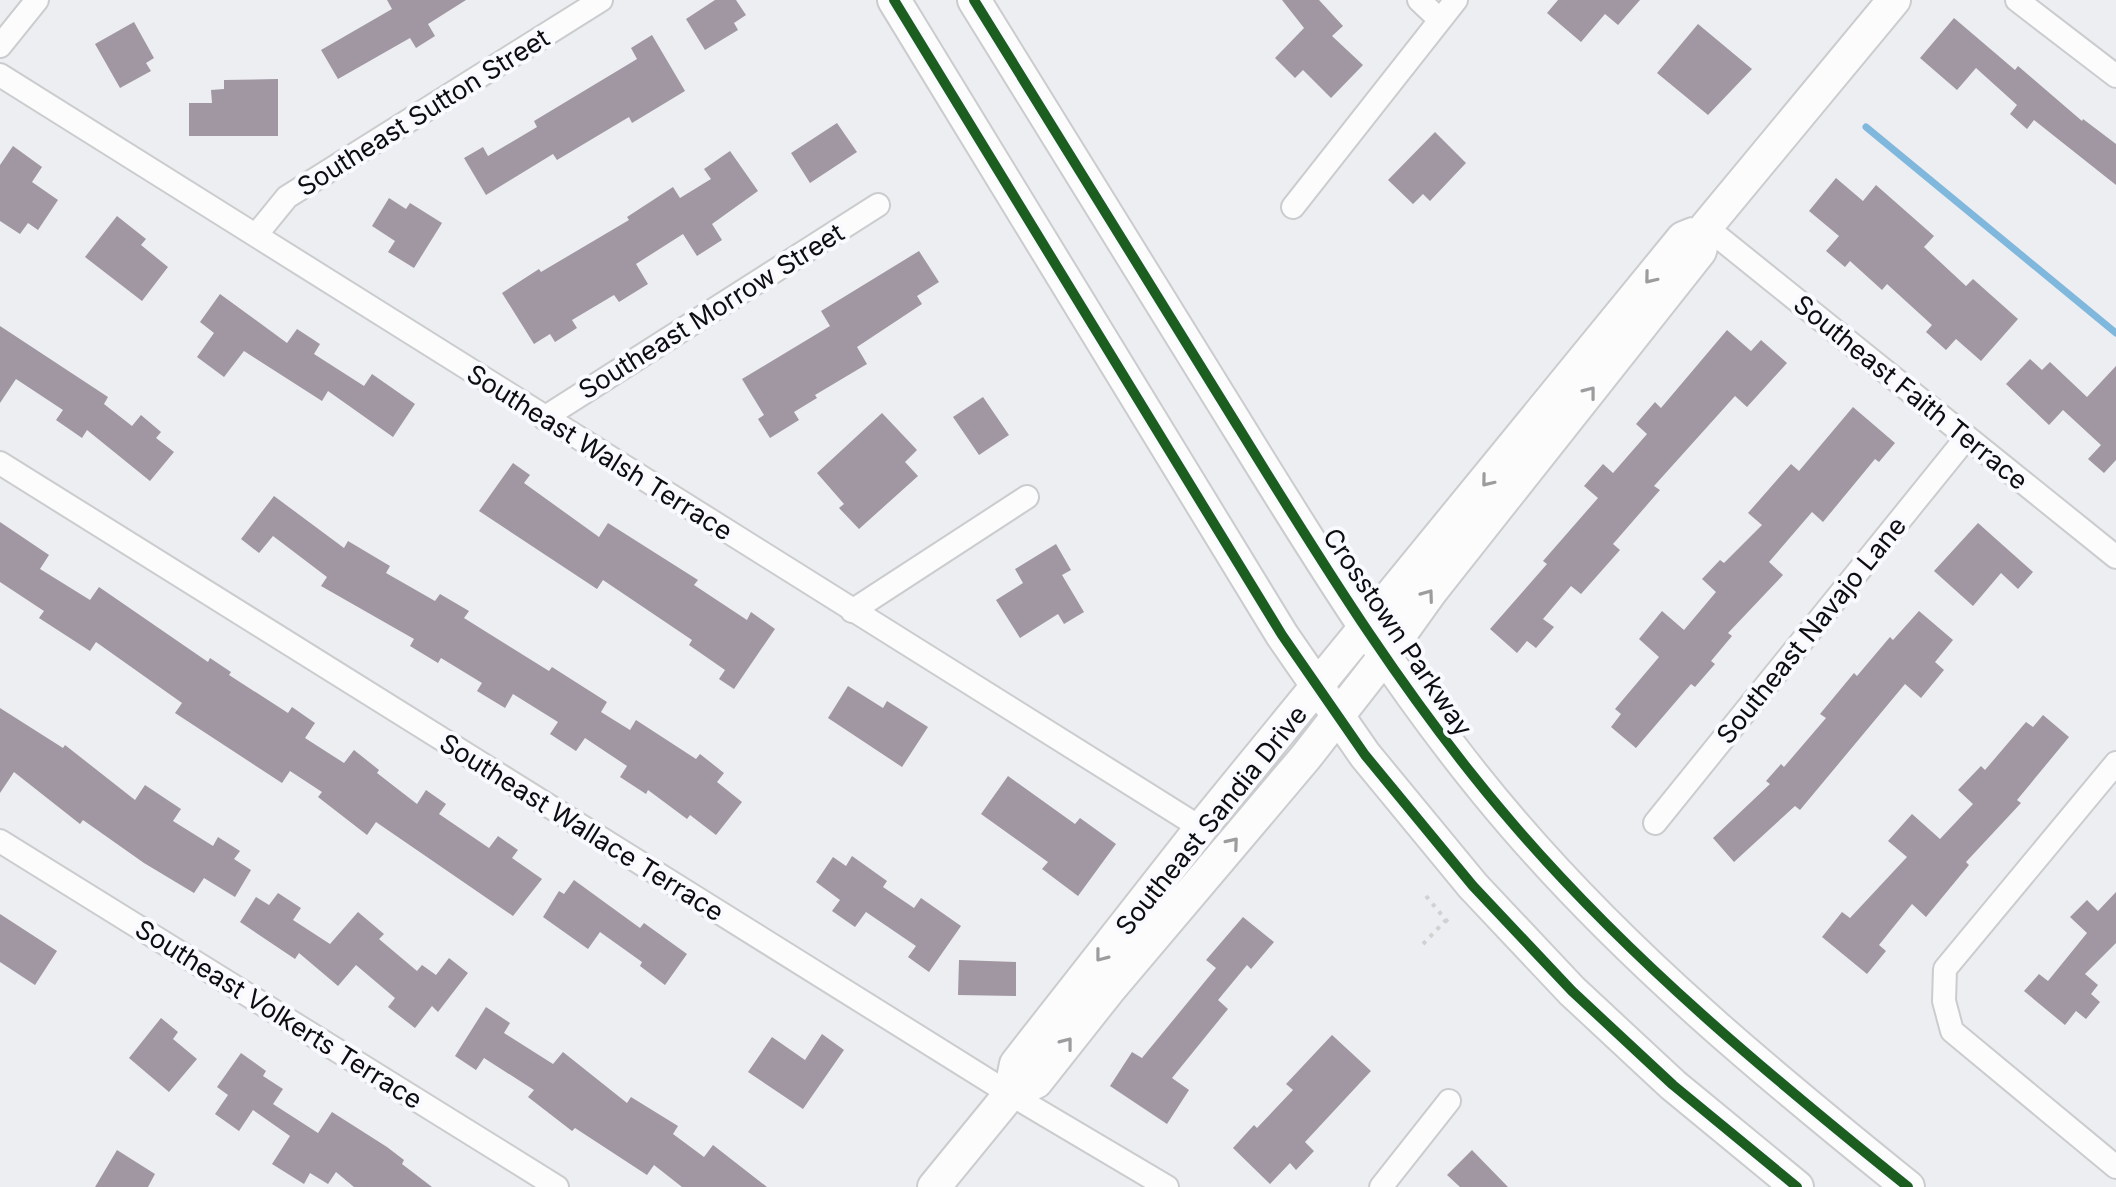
<svg xmlns="http://www.w3.org/2000/svg" width="2116" height="1187" font-family="Inter,sans-serif">
	<rect width="100%" height="100%" fill="#eceef1"/>
	<g fill="none" stroke-linecap="round" stroke-linejoin="round">
		<path stroke="#80b8dd" stroke-width="7" d="M1866,127L2116,333"/>
	</g>
	<path fill="#a097a3" d="M387,0H466L428,24L435,36L416,48L410,38L338,79L321,50L392,9Z
		M715,0H736L746,15L734,23L738,30L705,50L686,19Z
		M1282,0H1319L1343,26L1332,36L1363,65L1331,98L1303,70L1295,78L1275,58L1304,28Z
		M1558,0H1640L1618,25L1605,14L1581,42L1547,13Z
		M1954,18L2015,70L2018,66L2082,121L2083,119L2116,144V185L2034,120L2027,129L2010,114L2017,105L1976,68L1957,90L1920,58Z
		M134,22L154,58L146,63L151,71L120,88L95,44Z
		M1698,24L1752,69L1708,115L1657,73Z
		M652,35L685,91L632,123L629,117L557,160L553,154L486,195L464,158L483,147L488,156L537,127L534,121L637,59L631,48Z
		M278,79V136H189V103H212L211,90L224,89V80Z
		M837,123L857,152L810,183L791,153Z
		M1435,132L1466,163L1430,201L1423,194L1413,204L1388,180Z
		M13,146L42,167L32,182L58,200L38,230L28,223L20,234L0,221V165Z
		M730,151L758,191L712,224L722,240L697,256L683,234L636,264L648,284L619,302L614,295L572,320L577,328L555,342L550,334L534,344L502,293L539,269L541,272L629,220L627,217L673,187L680,198L711,179L704,169Z
		M1836,178L1863,201L1876,185L1934,236L1924,247L1966,286L1973,279L2018,319L1981,361L1956,339L1946,350L1926,332L1932,325L1887,284L1882,290L1850,261L1845,267L1826,251L1839,236L1809,211Z
		M389,198L406,209L410,203L442,223L414,268L388,252L395,241L372,226Z
		M117,216L146,239L141,245L168,267L142,301L85,257Z
		M919,251L939,282L917,296L922,304L857,347L867,364L815,395L817,398L794,412L799,420L770,438L758,419L764,415L742,379L830,326L821,311Z
		M220,294L287,343L297,329L320,344L314,354L364,386L372,374L415,404L393,437L328,391L322,401L244,351L224,377L197,357L214,333L200,322Z
		M0,326L108,397L104,404L132,426L141,415L161,432L156,438L174,452L150,481L87,430L82,438L56,420L63,410L16,379L0,403Z
		M1727,330L1751,351L1761,340L1787,363L1747,407L1735,396L1654,486L1660,490L1613,544L1620,550L1581,594L1571,586L1543,619L1554,627L1536,648L1527,641L1517,653L1490,629L1547,564L1543,561L1598,498L1584,486L1603,464L1613,473L1647,434L1636,424L1655,402L1661,408Z
		M2030,359L2042,370L2050,362L2087,397L2116,366V460L2104,473L2088,459L2101,445L2063,410L2049,425L2006,384Z
		M983,397L1009,435L979,455L953,417Z
		M1853,407L1895,443L1879,462L1875,459L1823,522L1812,512L1769,562L1783,575L1728,633L1732,636L1711,661L1715,664L1695,687L1691,684L1636,748L1611,727L1621,714L1615,709L1659,657L1639,639L1662,611L1684,630L1716,592L1702,579L1720,560L1724,563L1762,525L1748,513L1791,464L1799,471Z
		M882,413L917,450L905,462L918,476L859,529L839,508L844,504L817,473Z
		M513,463L530,475L524,483L599,537L608,523L698,580L694,585L747,620L751,612L775,629L734,689L719,679L725,670L689,645L692,640L603,580L597,589L479,511Z
		M274,496L344,548L348,541L390,566L386,573L435,601L440,594L469,611L464,618L549,671L552,667L607,702L601,712L630,730L636,720L696,759L700,754L724,773L717,782L742,802L716,835L690,815L687,819L648,790L646,794L620,777L627,766L585,738L576,751L550,734L558,722L513,694L505,708L477,691L482,683L441,658L438,663L410,646L414,639L321,586L327,577L273,536L259,553L241,539Z
		M0,522L49,555L40,569L90,600L99,587L208,662L210,658L231,672L229,675L288,713L292,707L315,723L305,738L344,763L354,750L379,770L377,773L417,804L426,790L446,804L439,814L489,848L498,836L518,850L512,858L542,879L513,916L376,822L367,835L318,797L322,792L290,771L282,783L175,713L182,703L96,642L90,651L39,618L44,611L0,582Z
		M1978,523L2033,572L2018,589L2001,573L1973,606L1934,571Z
		M1056,544L1071,570L1062,575L1084,612L1064,624L1058,614L1020,638L996,600L1023,583L1015,569Z
		M1919,611L1953,640L1935,662L1944,670L1921,698L1905,684L1800,810L1795,806L1734,862L1713,838L1770,784L1766,781L1781,764L1784,767L1826,718L1820,714L1854,673L1857,676L1890,637L1893,640Z
		M848,686L883,708L887,701L928,727L902,767L828,718Z
		M0,708L63,748L65,745L135,800L145,785L181,809L173,821L213,846L218,837L240,851L234,859L251,870L235,897L204,878L194,893L144,863L83,820L80,824L14,772L0,793Z
		M2043,715L2069,737L2017,800L2021,803L1966,862L1969,865L1926,917L1912,904L1879,945L1886,951L1867,974L1822,937L1842,912L1850,918L1907,857L1888,841L1912,814L1940,839L1973,804L1958,790L1981,766L1985,770L2026,722L2033,727Z
		M1008,776L1075,824L1080,818L1116,844L1078,896L1042,869L1048,862L981,814Z
		M852,856L887,881L883,887L914,908L921,898L961,926L929,972L908,957L916,946L866,912L855,927L832,911L840,900L816,882L833,857L846,866Z
		M574,880L640,928L644,923L687,954L665,985L640,966L642,962L600,932L588,949L543,917L559,891L564,894Z
		M2116,892V943L2085,974L2098,985L2091,994L2100,1002L2086,1019L2076,1011L2065,1025L2024,991L2039,974L2048,981L2087,933L2070,917L2087,900L2098,911Z
		M278,893L301,908L293,920L330,944L358,912L384,934L379,939L417,971L422,965L436,975L449,958L468,973L438,1012L432,1006L415,1028L388,1007L395,998L356,965L338,986L299,953L295,959L240,922L256,897L269,905Z
		M0,914L57,951L35,985L0,962Z
		M1243,917L1274,942L1251,969L1247,965L1218,1000L1228,1009L1172,1078L1189,1090L1167,1124L1110,1086L1132,1052L1142,1058L1216,968L1206,960Z
		M959,960L1016,962V996L958,995Z
		M486,1007L510,1023L504,1033L553,1064L563,1052L627,1103L631,1097L678,1126L673,1134L704,1157L713,1145L767,1187H682L654,1165L647,1175L575,1128L572,1131L528,1097L534,1090L484,1058L476,1070L455,1056Z
		M161,1018L178,1032L173,1039L197,1059L169,1092L129,1058Z
		M822,1034L844,1050L803,1109L748,1072L772,1037L805,1060Z
		M1332,1035L1371,1071L1305,1142L1314,1151L1296,1170L1290,1163L1270,1184L1233,1148L1254,1125L1257,1128L1293,1090L1286,1084Z
		M241,1053L266,1071L263,1076L283,1089L273,1104L318,1133L332,1112L387,1147L404,1160L402,1164L432,1187H354L336,1172L328,1184L310,1173L304,1184L272,1164L290,1136L253,1110L239,1131L215,1114L228,1095L217,1087Z
		M117,1150L155,1174L148,1187H95Z
		M1472,1150L1508,1187H1460L1447,1175Z"/>
	<g fill="none" stroke-linecap="round" stroke-linejoin="round">
		<defs>
			<path id="street" d="M1419,0L1439,19
				M2017,0L2116,76
				M0,46L37,0
				M0,75L1201,828
				M1293,207L1456,0
				M1706,227L2116,557
				M256,235L287,197L601,0
				M544,418L878,205
				M0,463L1010,1094L1167,1187
				M852,611L1027,497
				M2116,763L1945,969L1944,1001L1952,1031L2116,1167
				M1655,823L1967,437
				M0,841L557,1187
				M1381,1187L1449,1101"/>
			<path id="secondary" d="M894,0L1282,635L1365,755L1473,886L1572,991L1673,1085L1797,1187
				M974,0C1060,139 1146,278 1232,417C1319,558 1405,699 1514,825C1631,961 1769,1075 1908,1187
				M1010,1094L1016,1064L1201,828L1683,238L1693,234
				M934,1187L1010,1094L1036,1082L1108,991L1305,758L1384,657L1432,590L1700,251L1706,227L1894,0"/>
		</defs>
		<use href="#street" stroke="#caccce" stroke-width="26"/>
		<use href="#secondary" stroke="#caccce" stroke-width="36"/>
		<path stroke="#d1d1d2" stroke-width="4" stroke-dasharray="4 6" stroke-linecap="butt" d="M1426,896L1451,926
			M1423,944L1446,920"/>
		<use href="#street" stroke="#fcfcfd" stroke-width="22"/>
		<use href="#secondary" stroke="#fcfcfd" stroke-width="32"/>
		<defs>
			<path id="cycleway" d="M894,0L1282,635L1365,755L1473,886L1572,991L1673,1085L1797,1187
				M974,0C1060,139 1146,278 1232,417C1319,558 1405,699 1514,825C1631,961 1769,1075 1908,1187"/>
		</defs>
		<use href="#cycleway" stroke="#f8faff" stroke-width="15"/>
		<use href="#cycleway" stroke="#1b5e20" stroke-width="10"/>
	</g>
	<defs><path id="oneway-chevron" d="M-2-3.5L2.5 0L-2 3.5" fill="none" stroke-width="1.6" stroke-linecap="round" stroke-linejoin="round" transform="scale(2)"/></defs>
	<g stroke="#9c9c9e">
		<use href="#oneway-chevron" transform="translate(1650 278) rotate(129)"/>
		<use href="#oneway-chevron" transform="translate(1590 392) rotate(-52)"/>
		<use href="#oneway-chevron" transform="translate(1487 481) rotate(129)"/>
		<use href="#oneway-chevron" transform="translate(1428 595) rotate(-54)"/>
		<use href="#oneway-chevron" transform="translate(1233 843) rotate(-50)"/>
		<use href="#oneway-chevron" transform="translate(1101 956) rotate(128)"/>
		<use href="#oneway-chevron" transform="translate(1067 1043) rotate(-52)"/>
	</g>
	<g text-anchor="middle" dominant-baseline="central" stroke-width="8" stroke-linejoin="round" paint-order="stroke">
		<g font-size="26" fill="#0d0d0f" stroke="#f8faff">
			<text transform="translate(423 112) rotate(-32)">Southeast Sutton Street</text>
			<text transform="translate(711 311) rotate(-32)">Southeast Morrow Street</text>
			<text transform="translate(1911 392) rotate(39)">Southeast Faith Terrace</text>
			<text transform="translate(600 452) rotate(32)">Southeast Walsh Terrace</text>
			<text transform="translate(1811 630) rotate(-51)">Southeast Navajo Lane</text>
			<text transform="translate(1398 632) rotate(56)">Crosstown Parkway</text>
			<text transform="translate(1211 820) rotate(-51)">Southeast Sandia Drive</text>
			<text transform="translate(582 827) rotate(32)">Southeast Wallace Terrace</text>
			<text transform="translate(279 1014) rotate(32)">Southeast Volkerts Terrace</text>
		</g>
	</g>
</svg>
